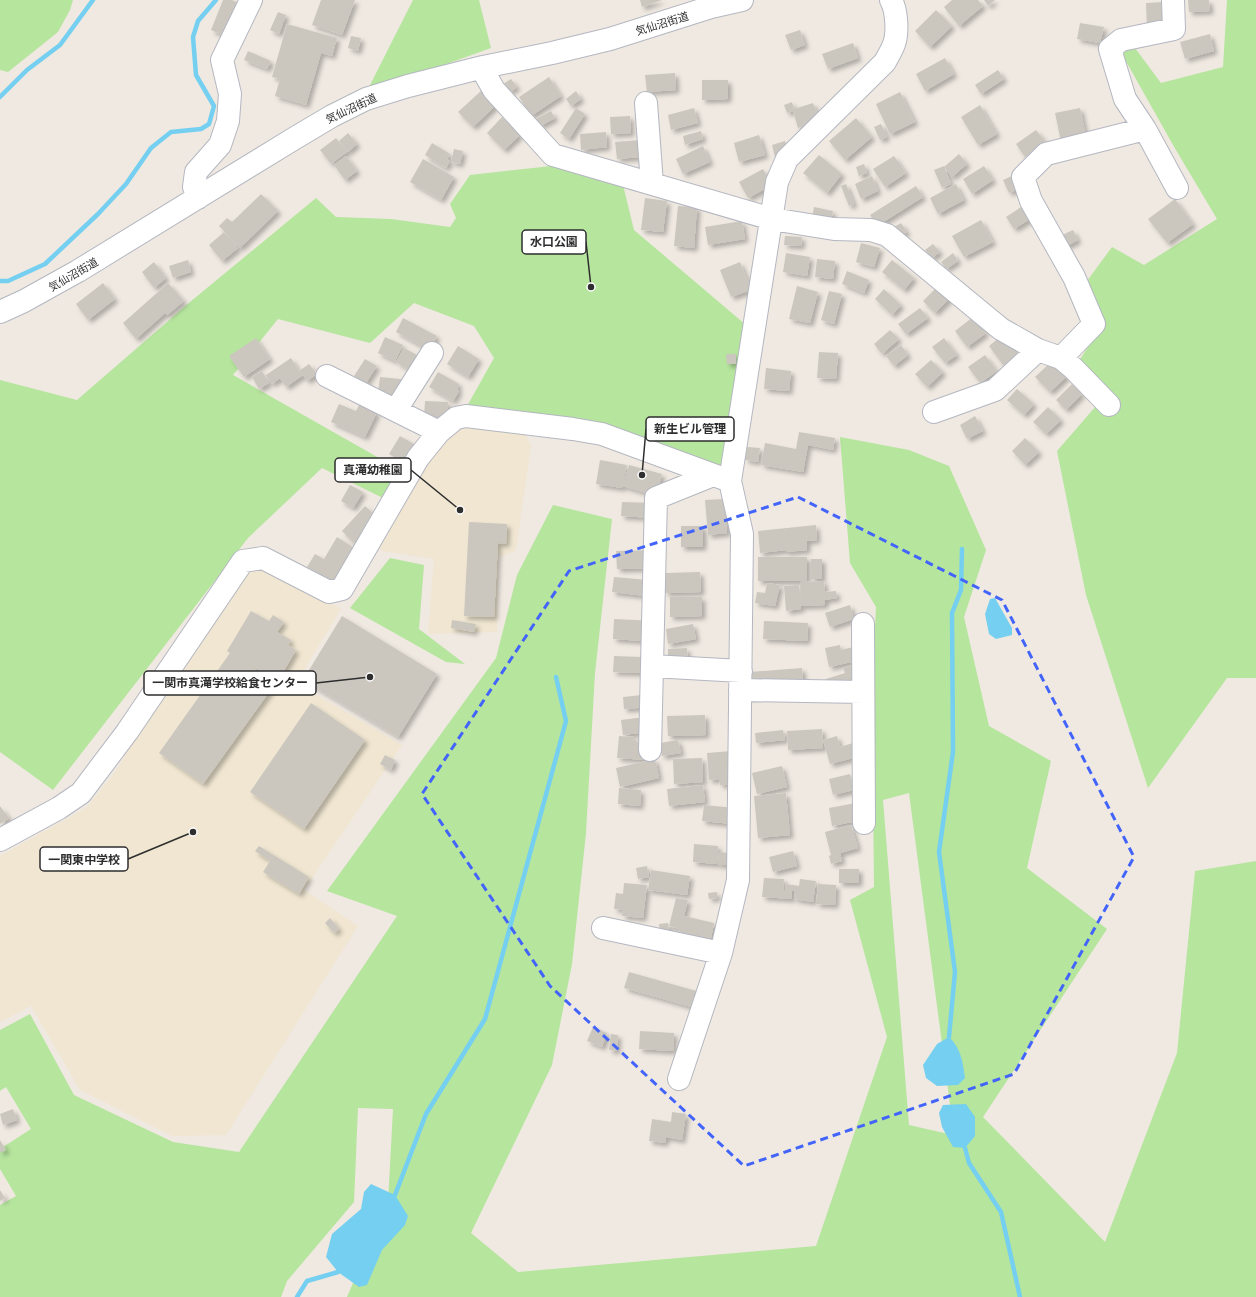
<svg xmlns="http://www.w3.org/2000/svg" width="1256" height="1297" font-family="'Golos Text','Noto Sans JP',sans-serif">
	<defs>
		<filter id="shadow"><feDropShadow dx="3.5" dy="3.5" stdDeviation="2" flood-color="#0004"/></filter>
	</defs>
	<rect width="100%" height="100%" fill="#efe9e1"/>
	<path fill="#f0e6d1" d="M463,421L522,428L531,446L516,550L498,558L497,632L428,634L434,559L383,551L376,546L445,431Z
		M266,566L341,609L296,683L402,745L304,890L358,926L226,1135L172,1136L80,1090L31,1006L0,1022V856L86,808L113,775L124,758L128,741L247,571Z"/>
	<path fill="#b6e59e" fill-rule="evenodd" d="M0,0H73L70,10L58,32L8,72L0,70Z
		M413,0H479L491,48L366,93Z
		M1227,0H1256V678H1227L1148,788L1086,595L1057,451L1102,399L1079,361L1100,328L1084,285L1112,247L1144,265L1217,219L1173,145L1114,40L1135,48L1161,83L1223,67Z
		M551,166L623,185L634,230L746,325L724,470L466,408L494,358L474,326L414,303L370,343L278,319L233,375L402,471L383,498L322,468L248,538L53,790L0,752V380L77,400L190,302L316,198L336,217L391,219L450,227L456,218L450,204L470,175Z
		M840,437L909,450L949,466L986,550L964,617L989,726L1051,761L1027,868L1107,929L983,1117L1105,1242L1177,1053L1195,871L1256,861V1297H347L388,1202L393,1109L358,1108L354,1202L287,1281L281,1297H0V1205L16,1196L0,1169V1149L31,1129L6,1087L0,1091V1030L30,1014L74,1095L173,1142L239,1152L397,916L327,891L496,658L517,575L553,505L612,519L595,673L586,833L572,964L552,1065L471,1233L518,1272L816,1246L887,1037L850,900L874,887L872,693L876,607L850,563ZM909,793L954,1135H953L909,1125L883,800Z
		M390,558L424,565L419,629L465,664L446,662L350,608Z"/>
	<path fill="#75cff0" d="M995,598L1012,628V635L996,639L989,634L985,614L990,599Z
		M949,1037C961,1048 963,1063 965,1078L958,1085L937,1086L926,1078L923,1065L937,1044Z
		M966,1104L975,1117V1136L965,1148L953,1147L942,1127L939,1113L943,1105Z
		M371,1184L395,1195L408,1216L405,1225L382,1250L367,1285L359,1287L338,1272L326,1257L332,1234L361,1209L364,1192Z"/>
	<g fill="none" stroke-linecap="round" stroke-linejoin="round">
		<path stroke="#75cff0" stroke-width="4.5" d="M0,97L27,70L60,45L93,0
			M0,281H8L45,264L98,214L126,184L151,148L171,132L201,129L209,124L214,106L196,75L193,37L198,21L216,0
			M949,1037L955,972L939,852L953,752L952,613L961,590L962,549
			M965,1148L969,1163L1001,1212L1020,1297
			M395,1195L426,1114L485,1019L566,721L556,677
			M297,1297L307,1281L338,1272"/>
	</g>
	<path fill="#cbc7bf" filter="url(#shadow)" d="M223,0H232L246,6L232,39L211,30Z
		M321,0H355L342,35L312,25Z
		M640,0H662L642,7Z
		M952,0H978L983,6L959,26L944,7Z
		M984,0H995L988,6Z
		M1188,0H1209L1210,11L1189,12Z
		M1164,2L1165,26L1147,28L1146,3Z
		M936,10L952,26L930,47L915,31Z
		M278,12L286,15L279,34L270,30Z
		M1080,23L1104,27L1100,43L1077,39Z
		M287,24L337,38L332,56L321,53L306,105L275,96L280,79L272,77Z
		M800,30L805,45L791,50L785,35Z
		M1210,34L1214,51L1185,59L1180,42Z
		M351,36L361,38L358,51L348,48Z
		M853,43L858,58L828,69L822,54Z
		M248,51L271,61L267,69L244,60Z
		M945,58L954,74L925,91L916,74Z
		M998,70L1004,79L981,94L975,85Z
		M675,73L676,90L647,92L645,75Z
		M549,77L561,96L531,116L519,97Z
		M511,79L517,87L510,92L503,84Z
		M702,80H728V99L702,100Z
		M482,90L496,105L473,127L458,112Z
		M576,91L581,99L571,106L566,99Z
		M900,92L915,122L890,134L876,104Z
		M792,102L794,109L813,103L820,120L798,128L793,111L787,113L784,105Z
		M980,105L997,134L978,145L961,117Z
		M576,108L585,114L569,139L560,133Z
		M694,108L698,123L671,130L668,115Z
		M1080,108L1086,137L1061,142L1055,113Z
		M551,111L555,118L540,126L536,119Z
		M630,116L631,133L611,134L610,117Z
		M502,117L520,135L504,150L487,133Z
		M856,118L872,137L845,160L829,141Z
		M881,124L887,137L880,140L874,127Z
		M1036,130L1046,143L1025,157L1016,144Z
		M701,131L703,139L685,145L683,136Z
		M606,132L607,147L581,150L580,134Z
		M348,133L357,144L348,152L339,141Z
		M759,135L765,155L739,162L734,143Z
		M336,138L347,152L331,164L320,150Z
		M640,140L641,157L617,159L615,142Z
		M785,141L788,154L775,157L772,145Z
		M432,143L450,154L447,159L450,161L446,168L425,155Z
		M703,146L710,162L683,174L676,159Z
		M454,149L463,151L460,164L451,162Z
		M959,154L967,164L952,177L944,167Z
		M819,155L842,174L827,193L803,173Z
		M346,156L357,171L345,180L334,165Z
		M894,156L906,173L885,187L873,169Z
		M423,159L454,177L441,200L410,182Z
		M864,164L867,173L859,176L856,167Z
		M944,166L951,184L942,188L934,170Z
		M984,166L993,180L972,194L963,179Z
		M763,169L772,185L748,198L739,182Z
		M1014,175L1020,188L1009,193L1003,180Z
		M872,176L878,191L861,199L855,184Z
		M846,184L854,204L849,206L841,186Z
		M956,184L964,200L938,214L930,198Z
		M916,186L923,197L877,226L870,215Z
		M261,194L278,211L240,248L219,226L227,218L232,222Z
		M645,198L667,201L663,232L641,230Z
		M1175,199L1193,224L1167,243L1148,219Z
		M678,206L697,207L694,248L674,246Z
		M814,207L833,211L830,226L811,223Z
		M1021,207L1030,219L1014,229L1006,217Z
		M981,220L993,242L964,257L952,236Z
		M742,221L745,239L708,245L705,227Z
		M901,223L907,232L896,239L890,229Z
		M1073,230L1078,240L1065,247L1060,236Z
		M224,232L238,248L222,261L209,245Z
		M785,236L802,237L801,246L784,245Z
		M861,243L880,248L874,267L856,262Z
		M933,244L940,252L932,258L925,250Z
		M786,253L810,257L807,276L783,272Z
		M953,253L958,261L946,269L941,262Z
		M817,259L835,261L833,279L815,277Z
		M188,260L191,272L173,278L169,266Z
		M892,260L914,278L904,290L882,272Z
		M154,262L166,278L154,288L142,272Z
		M740,262L751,290L731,297L720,270Z
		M847,271L869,280L864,293L842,284Z
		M103,283L115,299L88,320L76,304Z
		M168,283L184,301L167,315L165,313L136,339L123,323Z
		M797,286L818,292L810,323L789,319Z
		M938,286L950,298L935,313L923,301Z
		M884,289L901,305L892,315L875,299Z
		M829,291L842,294L834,324L821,320Z
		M920,308L928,318L906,334L898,324Z
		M973,317L986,333L967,347L955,331Z
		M403,318L437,336L429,350L396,332Z
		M890,330L899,339L882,354L874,344Z
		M1005,333L1020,353L1003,365L989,346Z
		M385,337L403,345L395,361L378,353Z
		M256,338L270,359L244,377L229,356Z
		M944,338L957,355L945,363L932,347Z
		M901,345L908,355L894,366L886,356Z
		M458,346L479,359L468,377L447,364Z
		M404,348L417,355L408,369L396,362Z
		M819,352L838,353L836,379L817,378Z
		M726,354H736V364H727Z
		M985,355L997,371L980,383L968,367Z
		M291,358L299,371L309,364L317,374L307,381L303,375L286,387L280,378L272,384L266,375Z
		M365,359L377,366L366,383L354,376Z
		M931,360L943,372L927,387L915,374Z
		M1052,361L1067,376L1050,392L1035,377Z
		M766,368L791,371L789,391L764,389Z
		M262,371L269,383L259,389L252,377Z
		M438,372L459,384L457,389L459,391L453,401L429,387Z
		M380,377L411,380L409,396L378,393Z
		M1072,384L1082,394L1066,410L1056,400Z
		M1017,389L1034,404L1024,415L1007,400Z
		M425,401L448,402L447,420L424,418Z
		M339,404L356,411L359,405L377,412L365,437L331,422Z
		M1048,407L1061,420L1046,434L1033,422Z
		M975,416L983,431L967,439L960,425Z
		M799,432L835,438L833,450L808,445L803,472L761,465L765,443L796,449Z
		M400,436L426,451L415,470L389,454Z
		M1025,438L1039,452L1025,465L1012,451Z
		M747,447L760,448L758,462L745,460Z
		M600,460L627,465L622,488L596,484Z
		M629,465L662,474L656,496L623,486Z
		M350,485L363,492L353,508L341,501Z
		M724,499L727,533L708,535L705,500Z
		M622,502L654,503L653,518L621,516Z
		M365,506L380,519L356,545L342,531Z
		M469,522L507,524L506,544L498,543L494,617L464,616Z
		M816,525L817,540L807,541V550L786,552V550L760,553L758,531Z
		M681,526H703V547H681Z
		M337,537L356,549L335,584L307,567L315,554L324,559Z
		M655,550L656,568L617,569L616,551Z
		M758,557H807V581H758Z
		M811,559H822V579H811Z
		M700,572L701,592L665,593V573Z
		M614,577L648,580L646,596L612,592Z
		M824,581L825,592L836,591L837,598L825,600V605L801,606L800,582Z
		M767,583L780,585L775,606L755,603L757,592L765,593Z
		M799,585L801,609L786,611L784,586Z
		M670,597H702V616L670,617Z
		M850,605L854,619L830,627L825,613Z
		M251,611L269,621L273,615L284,622L277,632L291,640L288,645L296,650L281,676L272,670L269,676L245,662L275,684L203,784L159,753L230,653L227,651Z
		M342,616L437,674L398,737L303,680Z
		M614,619L653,621L643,641L613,639Z
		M452,620L476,624L474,632L451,628Z
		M764,621L808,623L807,641L763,639Z
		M693,624L696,639L668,644L666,629Z
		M840,645L841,650L853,647L856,661L829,667L825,648Z
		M687,648L688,667H668V649Z
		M614,656L643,657L650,673L613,672Z
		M852,665L859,685L832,694L826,679L845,673L843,668Z
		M802,668L804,691L752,695L750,672Z
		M651,694L652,707L624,709L623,697Z
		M311,703L365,740L304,829L250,792Z
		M705,715L706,735L668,736L667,716Z
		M652,716L654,731L623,735L621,720Z
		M822,729L823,748L788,750L787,731Z
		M783,730L785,740L756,743L755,733Z
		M619,736L634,737L633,742L648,743L647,760L617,758Z
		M837,736L840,747L853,743L857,757L830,764L823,740Z
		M678,740L681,753L662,756L660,743Z
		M732,751L735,784L720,785L719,779L709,780L707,753Z
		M385,755L395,760L391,770L380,764Z
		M702,758L703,782L674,784L673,759Z
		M655,759L659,778L620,787L616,768Z
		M782,766L787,787L757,794L752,773Z
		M850,774L854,790L833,795L829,779Z
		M703,785L705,802L669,806L667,789Z
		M619,788L641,790L640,806L618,804Z
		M786,793L790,835L758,838L754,796Z
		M856,803L857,815L852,816V822L832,826L829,808Z
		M704,805L735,808L733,824L702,821Z
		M0,806L9,818L0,824Z
		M851,825L858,848L840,853L842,861L831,864L829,856L831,855L825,832Z
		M694,844L718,846L717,864L693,862Z
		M259,846L309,877L299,894L263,872L270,861L255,851Z
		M793,851L797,866L773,872L769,857Z
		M719,852L729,853V865H718Z
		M647,866L649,877L638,879L636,868Z
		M839,869H859V883H839Z
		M651,870L690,876L687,895L648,890Z
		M764,878L784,879L783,890H785L786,884L799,886L800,879L816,881L813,902L794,899L795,891H792V899L762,897Z
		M624,883L647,885L643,918L622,916L623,910L614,909L616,893L623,894Z
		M818,884L836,885L835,905L816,904Z
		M717,892V898L709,899L708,893Z
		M676,898L688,900L684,916L714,923L709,948L677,941L680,929L669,926Z
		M330,918L339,929L334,933L325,923Z
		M668,923L669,931L660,932L659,924Z
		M629,972L700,992L695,1008L624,988Z
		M593,1027L607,1033L602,1047L587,1041Z
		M640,1031L674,1033L673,1051L639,1049Z
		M611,1034L618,1035L617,1051L609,1050Z
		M13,1109L17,1120L3,1125L0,1114Z
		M672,1112L686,1114L682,1140L666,1137L665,1143L649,1141L652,1119L671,1122Z
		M0,1140L6,1150L0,1153Z
		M0,1190L5,1198L0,1201Z"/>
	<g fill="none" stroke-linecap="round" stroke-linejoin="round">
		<defs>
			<path id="minor" d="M483,67L486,76L494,90L553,155L772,219L834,229L871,230L887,235L1001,329L1038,350L1061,358L1073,368L1109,405
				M646,103L652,184
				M1145,129L1177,188
				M198,198L194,187L196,172L220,145L228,121L230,94L222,60L251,0
				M0,312L24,301L78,271L295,138L332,116L366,99L408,86L483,67L552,53L610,39L711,7L742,0
				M1061,358L1094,324L1074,277L1031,201L1023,177L1046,154L1145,129L1125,99L1110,49L1121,40L1174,29L1173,0
				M327,376L439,432
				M396,410L432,353
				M934,412L995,390L1038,350
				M863,624L864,823
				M652,666L741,671
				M740,690L863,692
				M650,750L656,498L713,475
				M0,840L59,808L81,793L127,732L243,561L263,558L329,592L342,589L418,458L439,432L456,418L466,416L573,429L602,434L730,481L777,182L787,159L885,62C888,56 892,50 894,44C898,33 897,11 891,0
				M603,928L721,953
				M679,1079L721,953L738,880L742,534L730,481"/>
		</defs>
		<use href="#minor" stroke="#b4b7c1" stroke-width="24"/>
		<use href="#minor" stroke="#fff" stroke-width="22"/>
	</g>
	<path fill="none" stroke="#4264fb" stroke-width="3" stroke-dasharray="8 5" stroke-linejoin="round" d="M798,497L1002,600L1134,857L1014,1074L744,1166L550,986L422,794L569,571Z"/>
	<g text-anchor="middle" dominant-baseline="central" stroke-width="3.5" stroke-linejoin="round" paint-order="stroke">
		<g font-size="11" fill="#2e2e2e" stroke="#fff">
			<text transform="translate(662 23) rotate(-17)">気仙沼街道</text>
			<text transform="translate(351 108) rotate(-25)">気仙沼街道</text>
			<text transform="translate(73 274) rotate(-30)">気仙沼街道</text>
		</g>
	</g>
	<path fill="none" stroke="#2e2e2e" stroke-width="1.5" d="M591 287L586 242M642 475L646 429M460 510L411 470M370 677L316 683M193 832L128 859"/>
	<g fill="#2e2e2e" stroke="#fff" stroke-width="1.5">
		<circle cx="591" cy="287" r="4"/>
		<circle cx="642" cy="475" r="4"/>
		<circle cx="460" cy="510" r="4"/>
		<circle cx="370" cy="677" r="4"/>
		<circle cx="193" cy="832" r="4"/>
	</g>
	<g fill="#fff" stroke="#2e2e2e" stroke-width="1.5">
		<rect x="522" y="230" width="64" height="24" rx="4"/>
		<rect x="646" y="417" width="88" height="24" rx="4"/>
		<rect x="335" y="458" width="76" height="24" rx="4"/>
		<rect x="144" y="671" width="172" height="24" rx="4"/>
		<rect x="40" y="847" width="88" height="24" rx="4"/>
	</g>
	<g font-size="12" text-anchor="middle" font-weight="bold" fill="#2e2e2e">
		<text x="554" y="246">水口公園</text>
		<text x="690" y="433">新生ビル管理</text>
		<text x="373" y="474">真滝幼稚園</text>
		<text x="230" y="687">一関市真滝学校給食センター</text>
		<text x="84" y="864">一関東中学校</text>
	</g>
</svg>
